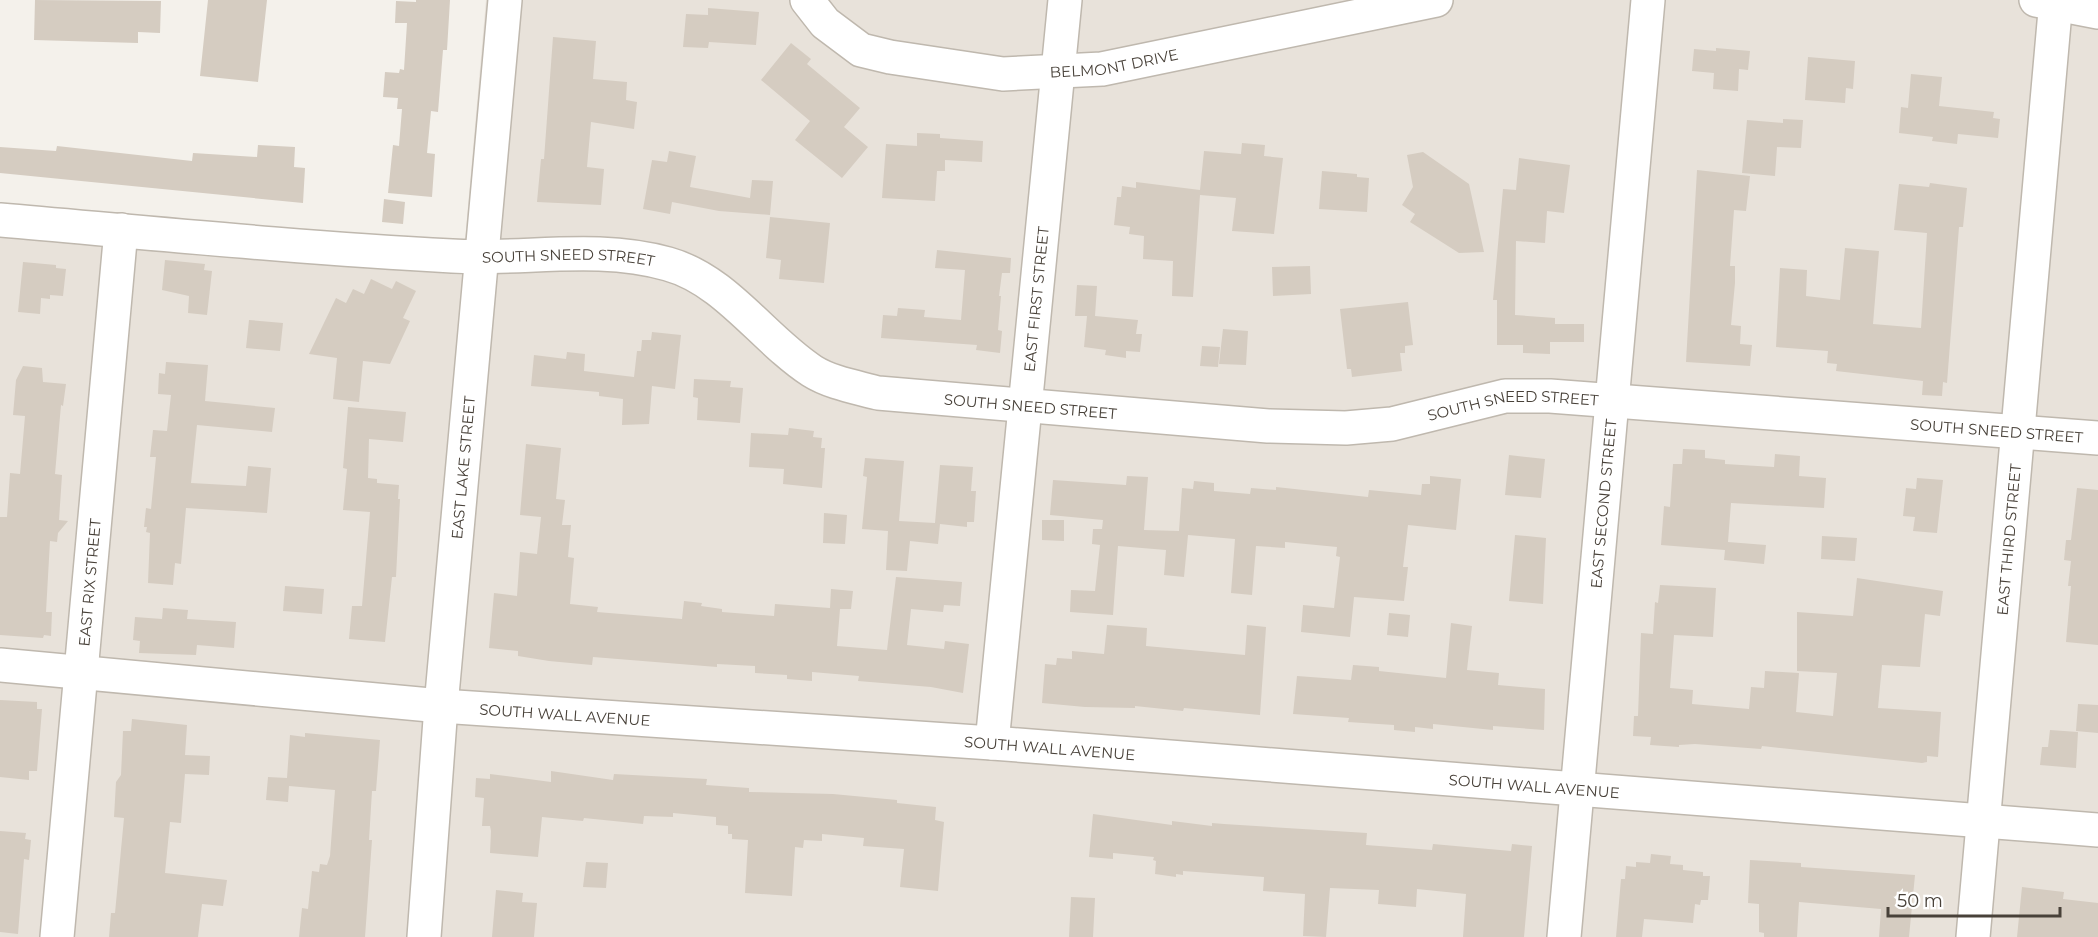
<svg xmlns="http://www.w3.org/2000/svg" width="2098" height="937" font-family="Montserrat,sans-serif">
	<rect width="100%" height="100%" fill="#f4f1eb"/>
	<path fill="#e8e2da" d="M486,0H2098V937H0V234L462,275Z"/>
	<path fill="#d5ccc1" d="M35,0L161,1L160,33L138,32V43L34,40Z
		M208,0H267L258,82L200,76Z
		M416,0H450L447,50H443L438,112L431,111L427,153L435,154L432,197L388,193L393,145L399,146L402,109H397L398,98L383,97L385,72L399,73L400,69L404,70L407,23H395L396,1L416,2Z
		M708,8L759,12L756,45L709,42L708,48L683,47L686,14L708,15Z
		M553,37L596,41L593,79L627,82L626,100L637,102L634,129L591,122L587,167L604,169L601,205L537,202L541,159H544Z
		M791,43L811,59L807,64L860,108L844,127L868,147L842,178L795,140L810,121L761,80Z
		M1716,48L1750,51L1748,70L1739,69L1738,91L1713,89L1714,73L1692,71L1694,49L1716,51Z
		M1808,57L1855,61L1853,89L1846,88L1845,103L1805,100Z
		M1911,74L1942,77L1939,106L1994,112L1993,118L2000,119L1998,138L1958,134L1957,144L1932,141L1933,137L1899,133L1901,107L1908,108Z
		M1783,119L1803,120L1801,148L1777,147L1775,176L1742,173L1747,120L1783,123Z
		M917,133L940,134V138L983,141L982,162L945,160V171H937L935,201L882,198L886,144L917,146Z
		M1242,143L1265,145L1264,156L1283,158L1274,234L1232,231L1236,198L1200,195L1193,297L1172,296L1173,261L1143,259L1144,236L1129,234L1130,227L1114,225L1117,197H1121L1122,186L1136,188V182L1200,190L1204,151L1241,154Z
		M258,145L295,147L294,167L305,168L303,203L0,173V147L56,151L57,146L192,161L193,153L257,157Z
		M669,151L696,156L690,187L750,198L752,180L773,181L770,215L719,211L672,202L670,214L643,209L652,160L667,162Z
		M1423,152L1469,184L1484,252L1459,253L1410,222L1415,214L1402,205L1413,187L1407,155Z
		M1519,158L1570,165L1564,213L1547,211L1545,243L1516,241L1515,315L1555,318V324H1584V342H1550V354L1523,353V345H1497V300H1493L1503,189L1516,190Z
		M1697,170L1750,176L1746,211L1734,210L1730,266H1735V283L1731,325L1741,326L1740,344L1752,345L1750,366L1686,362Z
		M1322,171L1357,174V177L1369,178L1367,212L1319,209Z
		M1930,183L1967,188L1963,227H1959L1947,383L1943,382L1942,396L1922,395L1923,381L1836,371L1837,364L1827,363L1828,351L1776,347L1780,268L1807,270L1806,296L1840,300L1845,248L1879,251L1873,324L1921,328L1927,233L1894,230L1899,184L1929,187Z
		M384,199L405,202L403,224L382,222Z
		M770,217L830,223L824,283L779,279L781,260L766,258Z
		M937,250L1011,258L1010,273H1002L999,296H1001L998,330L1002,331L1000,353L976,350L977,345L881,338L883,315L897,316L898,308L925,310L924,317L961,320L965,270L935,268Z
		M165,260L205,264L204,270L212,271L207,315L188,313L189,296L162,290Z
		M23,262L56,265V268L66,269L63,296L50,295V299L41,298L40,314L18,312Z
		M1310,266L1311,294L1273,296L1272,267Z
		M371,279L392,289L396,281L416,291L403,318L410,321L390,364L363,361L359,402L333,399L337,358L309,354L336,298L346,303L353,289L364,294Z
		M1077,285L1097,286L1095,316L1138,320L1136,334H1142L1140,352L1126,351V358L1105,355L1106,350L1084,347L1087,316H1075Z
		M1408,302L1413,345L1405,346V353H1400L1402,371L1352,377L1351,369H1347L1340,309Z
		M249,320L283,323L280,351L246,348Z
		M1223,329L1248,331L1246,365L1219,364Z
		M652,332L681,335L675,389L652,386L649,424L622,425L623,399L599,396V392L531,386L534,355L566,359L567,352L585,354L584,371L634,377L637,351H641L642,340H651Z
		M1202,346L1220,347L1218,367L1200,366Z
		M166,362L208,365L205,401L275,408L272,432L197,425L191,483L246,486L248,466L271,468L267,513L186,508L181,564L175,563L173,585L148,583L150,533L146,532L147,527H144L146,508L151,509L156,457H150L153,430L167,431L171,395L158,394L159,373L165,374Z
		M23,366L42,368L43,382L66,384L63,406L61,405L55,474L62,475L59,520L68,521L58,533L57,542L50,541L46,612H52L51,636L44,635L43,638L0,635V517H7L10,473L20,474L25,416L13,415L16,380Z
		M694,379L731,381L730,387L743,388L740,423L697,420L698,398L693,397Z
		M348,407L406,412L403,442L369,439L368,478L377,479V483L399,485L398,499H400L396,577H392L385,642L349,639L352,606H362L370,512L343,510L347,469L343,468Z
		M789,428L814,431L813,437L822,438L821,448H825L822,488L783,484L784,469L749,467L751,433L788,435Z
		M526,444L561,448L556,499L565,500L562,525H571L568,557L574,558L570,604L598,607L597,612L682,619L684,601L702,603L701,606L722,609V612L774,616L775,604L830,608L831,589L853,591L851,609H840L837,646L887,650L896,577L962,582L960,606L944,605L943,612L911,609L907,645L944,649L945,641L969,644L963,693L931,687L858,681L859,676L812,672V681L787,679V675L755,673V666L717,664V667L593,657L592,665L549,661L518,656V651L489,648L494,593L517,596L520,552L537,554L541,517L520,515Z
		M1683,449L1705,450V458L1725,460V464L1774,467L1775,454L1800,456L1799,476L1826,478L1824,508L1731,503L1728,542L1766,545L1764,564L1724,560L1725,550L1661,545L1664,506L1670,507L1673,464H1682Z
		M1509,455L1545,459L1541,498L1505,495Z
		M865,458L904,461L899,521L935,523L940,465L973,467L971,491H976L974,522H967V527L940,524L938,544L910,541L907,571L886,570L888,531L862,529L867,477L863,476Z
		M1127,476L1148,477L1144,530L1179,531L1182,488L1193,489L1194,481L1214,483V491L1250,494L1251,488L1276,490V487L1368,497L1369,490L1421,495L1422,484H1430V476L1461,479L1456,530L1408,525L1403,567H1408L1404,601L1354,597L1350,637L1301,632L1303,605L1334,608L1340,557L1336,556L1337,547L1285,542V548L1256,546L1252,595L1231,593L1235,539L1188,535L1184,577L1164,575L1166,550L1118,546L1113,615L1070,612L1071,590L1095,591L1100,545L1092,544L1093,529H1102L1103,520L1050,515L1053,480L1126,485Z
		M1917,478L1943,480L1937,533L1913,531L1915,517L1903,516L1906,488L1916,489Z
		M2077,488L2098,490V645L2066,642L2071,586H2068L2071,561L2064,560L2066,540H2071Z
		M824,513L847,515L845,544L823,543Z
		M1042,520H1064V541L1042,540Z
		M1515,535L1546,538L1543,604L1509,601Z
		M1822,536L1857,538L1855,561L1821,559Z
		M1857,578L1943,591L1940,616L1925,614L1920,667L1882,665L1878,708L1941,712L1938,757L1927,756V762L1922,763L1762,746L1761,749L1695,744L1679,745V747L1650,745L1651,737L1633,736L1634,716H1638L1641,633L1653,634L1655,602L1658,603L1660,585L1716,588L1713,637L1674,635L1670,688L1693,690L1692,704L1749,709L1751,687L1764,688L1765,671L1799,673L1796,712L1833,716L1837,673L1797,671V612L1853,616Z
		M285,586L324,589L322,614L283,611Z
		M163,608L188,610L187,619L236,622L234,648L197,645L196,655L139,653L140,641L133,640L135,617L162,619Z
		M1389,613L1410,615L1408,637L1387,635Z
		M1451,623L1472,626L1467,670L1499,673L1498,685L1545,689L1544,730L1493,726V730L1433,724V729L1415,727V732L1394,730V725L1348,722L1349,718L1293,714L1297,676L1351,680L1353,665L1379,667V671L1446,678Z
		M1107,625L1147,628L1146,646L1245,655L1247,625L1266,627L1260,715L1184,708L1183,711L1135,706V708L1085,707L1042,703L1045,664L1056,665L1057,658L1072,659V651L1104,654Z
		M0,700L37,702V709H42L37,771H29V780L0,777Z
		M2078,704L2098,705V733L2076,731Z
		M132,719L187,725L185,755L210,756L209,775L185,774L181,823L170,822L165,873L227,880L223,906L202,904L198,937H109L111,913H115L124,818L114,817L116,782L121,775L123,731H131Z
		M2050,730L2078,732L2076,768L2040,765L2042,747H2048Z
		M305,733L380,740L376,791H372L369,840H372L365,937H299L302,908L308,909L312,871L319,872L320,864L327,865L330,856L335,790L289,786L288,802L266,800L268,777L287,778L290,735L305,737Z
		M551,771L613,780L614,774L707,779L706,785L749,788V792L833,794L897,800V803L936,807L935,820L944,822L938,891L900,887L904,849L863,846L864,838L822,834V841L804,840L803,848L795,847L792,896L745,893L748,840L732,839V834H728V826L716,825V817L673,813V817L644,816L643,824L584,818L583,821L542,817L538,857L490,853L491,831L490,826H482L484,798L475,797L476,778L490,779V774L551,782Z
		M1093,814L1172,825V821L1212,826V823L1224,824L1367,833L1366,845L1432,850L1433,844L1511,851L1512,844L1532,846L1524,937H1463L1466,894L1417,889L1416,907L1378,904L1379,890L1330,888L1326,937L1303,936L1305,894L1263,891L1264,877L1183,871V875L1176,874V877L1155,874L1156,861L1153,860L1154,857L1113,853V859L1089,857Z
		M0,831L26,833L25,839L31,840L29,860L24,859L18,934L0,932Z
		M1651,854L1671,856L1670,864L1683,865V870L1703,872V876H1710L1708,900H1701L1700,905L1695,904L1693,923L1644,919L1642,937H1616L1621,879H1625L1626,866L1636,867V862L1650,863Z
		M1750,860L1801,863V867L1915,875L1909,937H1879L1881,909L1799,902L1797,937H1764V933L1759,932V904L1748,903Z
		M586,862L608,863L606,888L583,887Z
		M2022,887L2064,892L2063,899L2098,903V937H2017Z
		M496,890L523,893L522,902L537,903L534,937H492Z
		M1071,897L1095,898L1093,937H1069Z"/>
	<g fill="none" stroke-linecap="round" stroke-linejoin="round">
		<defs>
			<g id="minor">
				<path id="s1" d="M807,0L825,23L861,50L890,57L1003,74L1102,69L1436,0"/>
				<path d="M2036,0L2098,12"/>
				<path id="s2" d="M0,220C150,233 301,248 452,256C525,260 597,244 668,264C726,280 763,339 812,371C831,383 856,387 878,393L1268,426L1346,428L1392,424L1505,396H1550L2098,438"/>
				<path id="s3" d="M0,665L441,706L992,743L2098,830"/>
				<path id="s4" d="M992,743L1065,0"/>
				<path id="s5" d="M57,937L121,230"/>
				<path id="s6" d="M424,937L441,706L505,0"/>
				<path id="s7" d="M1564,937L1648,0"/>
				<path id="s8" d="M1973,937L2056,0"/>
			</g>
		</defs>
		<use href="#minor" stroke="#bfb8ae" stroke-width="36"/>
		<use href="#minor" stroke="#fff" stroke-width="33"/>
	</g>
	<g text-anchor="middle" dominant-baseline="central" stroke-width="5" stroke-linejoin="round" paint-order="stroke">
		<g font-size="15" fill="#484139" stroke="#fff">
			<text stroke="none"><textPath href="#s1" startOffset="330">BELMONT DRIVE</textPath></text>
			<text stroke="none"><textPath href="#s2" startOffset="570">SOUTH SNEED STREET</textPath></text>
			<text stroke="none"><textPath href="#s4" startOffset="446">EAST FIRST STREET</textPath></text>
			<text stroke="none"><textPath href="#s2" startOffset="1074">SOUTH SNEED STREET</textPath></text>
			<text stroke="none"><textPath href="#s2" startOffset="1560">SOUTH SNEED STREET</textPath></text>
			<text stroke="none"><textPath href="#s2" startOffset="2046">SOUTH SNEED STREET</textPath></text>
			<text stroke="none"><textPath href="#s6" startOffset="471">EAST LAKE STREET</textPath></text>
			<text stroke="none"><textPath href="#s7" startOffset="435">EAST SECOND STREET</textPath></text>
			<text stroke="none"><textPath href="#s8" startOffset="399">EAST THIRD STREET</textPath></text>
			<text stroke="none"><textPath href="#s5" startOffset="356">EAST RIX STREET</textPath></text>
			<text stroke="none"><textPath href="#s3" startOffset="567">SOUTH WALL AVENUE</textPath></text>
			<text stroke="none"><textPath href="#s3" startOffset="1053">SOUTH WALL AVENUE</textPath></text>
			<text stroke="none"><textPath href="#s3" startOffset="1539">SOUTH WALL AVENUE</textPath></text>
		</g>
	</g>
	<path d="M1888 907v9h172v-9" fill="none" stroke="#484139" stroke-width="3"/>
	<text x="1897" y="907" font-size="18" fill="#484139" stroke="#ffffff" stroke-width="4.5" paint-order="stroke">50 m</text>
</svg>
